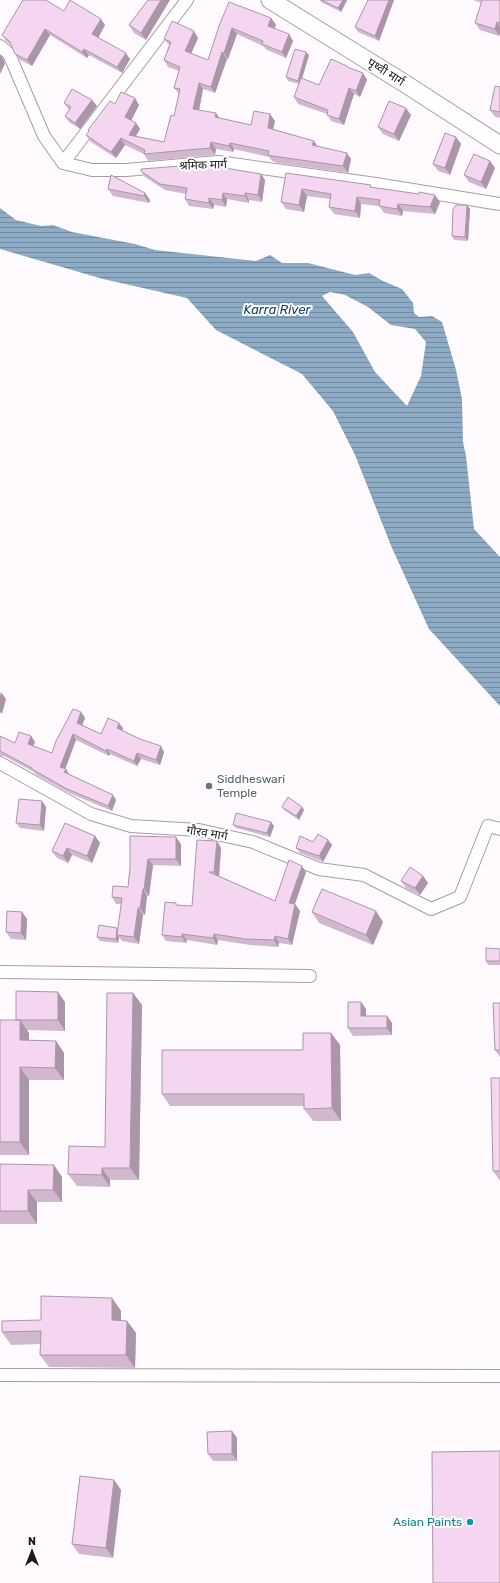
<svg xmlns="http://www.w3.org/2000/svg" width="500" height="1583" font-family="Rubik,'Noto Sans Devanagari',sans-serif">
	<defs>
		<pattern id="water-rules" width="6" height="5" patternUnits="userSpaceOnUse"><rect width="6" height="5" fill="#8dabc4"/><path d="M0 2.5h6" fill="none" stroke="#738a9f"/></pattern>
	</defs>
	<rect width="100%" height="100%" fill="#fefafd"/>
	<path fill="url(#water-rules)" fill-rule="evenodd" d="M0,208L16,220L41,226L53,225L72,232L135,244L155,250L256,261L270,255L282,263H308L355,275L369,273L383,281L402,289L413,303L414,313L419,317L432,316L442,322L456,370L462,399L463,442L466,456L474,529L500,557V706L429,629L392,548L355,455L333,411L302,374L216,330L187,298L103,279L0,249ZM330,292L345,295L368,307L391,325L415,329L426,342L421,376L407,406L375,372L353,332L322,296Z"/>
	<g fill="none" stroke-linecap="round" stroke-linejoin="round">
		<defs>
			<path id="street" d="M0,46L9,54L44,136L63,163L92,170H126L218,162L376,184L500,204
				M63,163L187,0
				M0,763L91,814L131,826L199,830L253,842L319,869L364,875L431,909L460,897L488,826L500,829
				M0,972L310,976
				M0,1375L500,1376"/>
			<path id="secondary" d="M270,0L404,83L500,145"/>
		</defs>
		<use href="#street" stroke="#ab9ba9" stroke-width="14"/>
		<use href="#secondary" stroke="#ab9ba9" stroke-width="19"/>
		<use href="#street" stroke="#fff" stroke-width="12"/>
		<use href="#secondary" stroke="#fff" stroke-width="17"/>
	</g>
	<path fill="#d2b8cf" d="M148,0L146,40L134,33L129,25Z
		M320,0H347L341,12L321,2Z
		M368,0H394L379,41L358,32L355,27Z
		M473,0H500V33L499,36L480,30L475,23L482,3Z
		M64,11L105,25L98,37L130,59L122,73L89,55L87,58L50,35L32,66L20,60L15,54L12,46L6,41L2,35Z
		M271,18L276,25L274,29L289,34L293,41L286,58L267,50L263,46L237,34L228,59H227L215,93L203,89L199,110L220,118L251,125L275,121L273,129L314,141L317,146L351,159L348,173L278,163L272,161L269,157L234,149L233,152L216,149L215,155L148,161L144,154L125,145L116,158L91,142L86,135L89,131L88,130L115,104L139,105L131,120L136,123L140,129L136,136L164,142L174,116L179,94L174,88L179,71L168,67L164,60L169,45L164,39L198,38L191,54L208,60L219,26Z
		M309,55L302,79L319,85L349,68L363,73L367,80L360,97L354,94L344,125L331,121L327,114L298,104L294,97L299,84L288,81L286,77Z
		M500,87V118L495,117L490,110Z
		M92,100L97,106L80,129L69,122L65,116L69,110L64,103Z
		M411,115L399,141L383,134L378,127Z
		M456,137L461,144L450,175L438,171L433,164Z
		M490,161L495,168L486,189L469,182L464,175Z
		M209,166L261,174L265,180L262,202L249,200V203L227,199L226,207L214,205L213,209L189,206L185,199L186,194L165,190L145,177L141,171Z
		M286,173L373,188L440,202L435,214L403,211L402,216L384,213L379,206L361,204L360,218L334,214L329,207L330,199L307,196L304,212L286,209L281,202Z
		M108,189L145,193L150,200L149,203L113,196Z
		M467,205L470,209L468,241L454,240L452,236Z
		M81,712L85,718L82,725L101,734L123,728L122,731L164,752L160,765L141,759L137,766L110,754L109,756L76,740L65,769L69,774L113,795L116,800L112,811L69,793L35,774L34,772L4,756H0V736L15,743L31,736L35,742L33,746L52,753Z
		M42,801L46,807L44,831L20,828L16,823Z
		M282,807H302L304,810L299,820L284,810Z
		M271,822L274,826L270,837L236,828L233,825Z
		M95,836L100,843L92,863L72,855L68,863L57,858L52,851Z
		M130,836L181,844V866L153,865L149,896H147L145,915H143L139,944L122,941L119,937L118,943L100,941L97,937L117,928L118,929L121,904H116L112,897L128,887L130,868Z
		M328,840L332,845L323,862L300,853L296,848L313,842Z
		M217,841L221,848L219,876L275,901L306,872L295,904L300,911L292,945L279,943L278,947L250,945L218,940L217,945L187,940L186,943L166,941L162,935L178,905L192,906Z
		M423,876L428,883L420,895L406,888L401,881Z
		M22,912L27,919L26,940L11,939L6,932Z
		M312,912L383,922L373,945L319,923Z
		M500,949V965H488L486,961Z
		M133,993L142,1005L139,1180H110V1187L77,1186L68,1174L105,1147Z
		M65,1002V1031L27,1030L29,1033V1040L56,1041L64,1053V1080H29V1155H0V1020H16Z
		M361,1002L366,1009V1016H387L392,1023V1035L353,1036L348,1028Z
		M500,1003V1057L495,1050Z
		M331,1033L340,1045L341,1121H313L304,1109V1106H170L162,1094L303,1050Z
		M500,1078V1181L493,1171Z
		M0,1164L62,1177V1202H37V1224H0Z
		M112,1298L121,1311V1321H127L136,1333L135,1368L49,1367L40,1355V1344L11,1345L2,1332Z
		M232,1431L237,1438V1461H213L208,1454Z
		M114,1480L121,1490L113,1558L79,1554L72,1544Z"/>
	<path fill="#ab96a9" d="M161,0H170L146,40L141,33Z
		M343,0H347L341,12L338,8Z
		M389,0H394L379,41L375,36Z
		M271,18L276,25L272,33L268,26Z
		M101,19L105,25L97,40L92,34Z
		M497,22L500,27V33L499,36L495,29Z
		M232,28L237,34L228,59L224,53Z
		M45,29L50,35L32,66L27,60Z
		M194,31L198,38L189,58L185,51Z
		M289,34L293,41L286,58L282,52Z
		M84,49L89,55L87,58L82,52Z
		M222,52L227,59L215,93L211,87Z
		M306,52L309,55L300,85L298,81Z
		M126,53L130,59L122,73L117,67Z
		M0,55L3,58L5,64L0,74Z
		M363,73L367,80L360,97L356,91Z
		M199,83L203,89L198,116L193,109Z
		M349,88L354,94L344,125L339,119Z
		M135,98L139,105L130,123L125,117Z
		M92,100L97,106L80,129L75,123Z
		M406,108L411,115L399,141L394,134Z
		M216,113L221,120L215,117Z
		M270,114L275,121L272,134L268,128Z
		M136,123L140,129L133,141L129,135Z
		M456,137L461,144L450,175L445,168Z
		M121,138L125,145L116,158L111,152Z
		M314,141L318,147L312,145Z
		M211,142L216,149L215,155L210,148Z
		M230,143L234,149L233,152L229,146Z
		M347,153L351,159L348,173L343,166Z
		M490,161L495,168L486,189L481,182Z
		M261,174L265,180L262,202L258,195Z
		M302,189L307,196L304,212L299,205Z
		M145,193L150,200L149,203L144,196Z
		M223,193L227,199L226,207L222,200Z
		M245,193L249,200V203L245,196Z
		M435,195L440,202L435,214L430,207Z
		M357,197L361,204L360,218L355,211Z
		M209,198L214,205L213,209L209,203Z
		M398,204L403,211L402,216L397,209Z
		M467,205L470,209L468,241L465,237Z
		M1,692L6,699L2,714L0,712V696Z
		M81,712L85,718L81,728L77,723Z
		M119,723L123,728L121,734L117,728Z
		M73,734L76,740L64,772L60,767Z
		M31,736L35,742L32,749L28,744Z
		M161,746L164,752L160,765L156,760Z
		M107,749L110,754L109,756L106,751Z
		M137,753L141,759L137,766L134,761Z
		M66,769L69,774L64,772Z
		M113,795L116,800L112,811L108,806Z
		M42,801L46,807L44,831L40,825Z
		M302,807L304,810L299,820L296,816Z
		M271,822L274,826L270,837L267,833Z
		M95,836L100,843L92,863L87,856Z
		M176,837L181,844V866L176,859Z
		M328,840L332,845L323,862L319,856Z
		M217,841L221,848L219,878L214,872Z
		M67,848L72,855L68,863L63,856Z
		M148,859L153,865L149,896L144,889Z
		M302,866L306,872L293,909L289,903Z
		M423,876L428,883L420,895L415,888Z
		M143,889L147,896L145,915L140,908Z
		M295,904L300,911L292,945L288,939Z
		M138,908L143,915L139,944L134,937Z
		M376,911L383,922L373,945L366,935Z
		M22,912L27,919L26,940L21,933Z
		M117,928L120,931L117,935L119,937L118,943L116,939Z
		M182,934L187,940L186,943L182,937Z
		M214,934L218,940L217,945L213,938Z
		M275,936L279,943L278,947L274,940Z
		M58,992L65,1002V1031L58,1020Z
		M133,993L142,1005L139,1180L130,1168Z
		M361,1002L366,1009V1023L361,1016Z
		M387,1016L392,1023V1035L387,1028Z
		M20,1020L29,1033V1053L20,1040Z
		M331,1033L340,1045L341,1121L332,1108Z
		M56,1041L64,1053V1080L55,1068Z
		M20,1067L29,1080V1155L20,1142Z
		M54,1165L62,1177V1202L53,1190Z
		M102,1168L110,1180V1187L102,1175Z
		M28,1190L37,1202V1224L28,1211Z
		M112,1298L121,1311V1333L112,1320Z
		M127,1321L136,1333L135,1368L126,1355Z
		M232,1431L237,1438V1461L232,1454Z
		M114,1480L121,1490L113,1558L106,1548Z"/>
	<path fill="#f4d6f1" stroke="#ab96a9" d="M23,0H46L64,11L70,0L101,19L92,34L126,53L117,67L84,49L82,52L45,29L27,60L15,54L10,42L2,35Z
		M148,0H161L141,33L129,25Z
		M321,0H343L338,8Z
		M368,0H389L375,36L355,27Z
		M482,0H500V23L497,22L495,29L475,23Z
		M229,2L271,18L268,26L289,34L282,52L262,44L263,41L232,28L224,53L222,52L211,87L199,83L193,109L216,113L215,117L251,125L254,111L270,114L268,128L314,141L312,145L347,153L343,166L273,156L268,155L269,151L230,143L229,146L211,142L210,148L144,154L145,150L121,138L111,152L86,135L89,131L88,130L110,101L115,104L121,92L135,98L125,117L136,123L129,135L164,142L171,115L174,116L180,89L174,88L180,67L164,60L171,42L164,39L172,21L194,31L185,51L208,60L219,26Z
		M295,49L306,52L298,81L286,77Z
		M331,59L347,66V67L363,73L356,91L349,88L339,119L327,115L328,110L294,97L301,78L319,85Z
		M495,86L500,87V112L490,110Z
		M72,89L92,100L75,123L65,116L71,107L64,103Z
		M389,101L406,108L394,134L378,127Z
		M445,133L456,137L445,168L433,164Z
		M474,154L490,161L481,182L464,175Z
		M207,164V165L261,174L258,195L245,193V196L223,193L222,200L209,198V203L185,199L187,188L160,184L141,171V169Z
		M286,173L371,185L370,187L419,194V192L435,195L430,207L398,204L397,209L379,206L380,200L357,197L355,211L329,207L331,194L302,189L299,205L281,202Z
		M111,175L145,193L144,196L108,189Z
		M456,205H467L465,237L452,236L453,209Z
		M73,709L81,712L77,723L101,734L108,718L119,723L117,728L140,739L161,746L156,760L137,753L134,761L107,749L106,751L73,734L60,767L66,769L64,772L113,795L108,806L65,788L32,769V768L0,751V736L15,743L19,732L31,736L28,744L52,753L56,741Z
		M288,797L302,807L296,816L282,807Z
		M19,799L42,801L40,825L16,823Z
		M236,813L271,822L267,833L233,825Z
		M65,823L95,836L87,856L67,848L63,856L52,851Z
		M318,834L328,840L319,856L296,848L300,836L313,842Z
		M130,836L176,837V859H148L144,889H143L140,908H138L134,937L117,935L122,898L112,897L113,886L128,887L130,868Z
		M197,840L217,841L214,872H209L275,901L289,860L302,866L289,903L295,904L288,939L275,936L274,940L245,939L214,934L213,938L182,934V937L162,935L165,902L176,903V905L192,906Z
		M410,867L423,876L415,888L401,881Z
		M322,889L376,911L366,935L312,912Z
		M7,911L22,912L21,933L6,932Z
		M99,925L117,928L116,939L97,937Z
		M486,948L500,949V961H486Z
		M16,991L58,992V1020H16Z
		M107,993H133L130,1168H102V1175L68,1174L69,1146L105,1147Z
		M348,1002H361V1016H387V1028H348Z
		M493,1003H500V1050H495Z
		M0,1020H20V1040L56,1041L55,1068L20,1067V1142H0Z
		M303,1033H331L332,1108L304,1109V1094H162V1050H303Z
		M491,1078H500V1171H493Z
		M0,1164L54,1165L53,1190H28V1211H0Z
		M41,1296L112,1298V1320L127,1321L126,1355H40L41,1331L2,1332V1321L41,1320Z
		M232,1431V1454H208L207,1432Z
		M500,1451V1583H433L432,1452Z
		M80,1476L114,1480L106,1548L72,1544Z"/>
	<circle fill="#6b7280" stroke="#fff" stroke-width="1.5" cx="209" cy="786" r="4"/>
	<circle fill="#0f9aa8" stroke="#fff" stroke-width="1.5" cx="470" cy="1522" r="4"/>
	<g text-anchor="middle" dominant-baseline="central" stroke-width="4" stroke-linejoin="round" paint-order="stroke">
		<g font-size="12" fill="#1e181e" stroke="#fff">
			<text transform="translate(386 72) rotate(32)">पृथ्वी मार्ग</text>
			<text transform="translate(203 165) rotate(-2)">श्रमिक मार्ग</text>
			<text transform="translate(207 833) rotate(9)">गौरव मार्ग</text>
		</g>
		<g font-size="12" fill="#5b616d" stroke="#fff" text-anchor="start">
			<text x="217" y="779">Siddheswari<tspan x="217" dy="14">Temple</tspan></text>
		</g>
		<g font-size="12" fill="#0d838f" stroke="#fff" text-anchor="end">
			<text x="462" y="1522">Asian Paints</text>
		</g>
		<g font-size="13" font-style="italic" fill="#104466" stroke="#fff">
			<text x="277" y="309">Karra River</text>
		</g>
	</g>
	<g transform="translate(32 1551)" stroke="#ffffff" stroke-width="3" paint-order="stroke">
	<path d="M0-3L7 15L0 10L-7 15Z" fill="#1e181e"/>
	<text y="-6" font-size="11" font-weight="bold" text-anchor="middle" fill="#1e181e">N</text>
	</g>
</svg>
